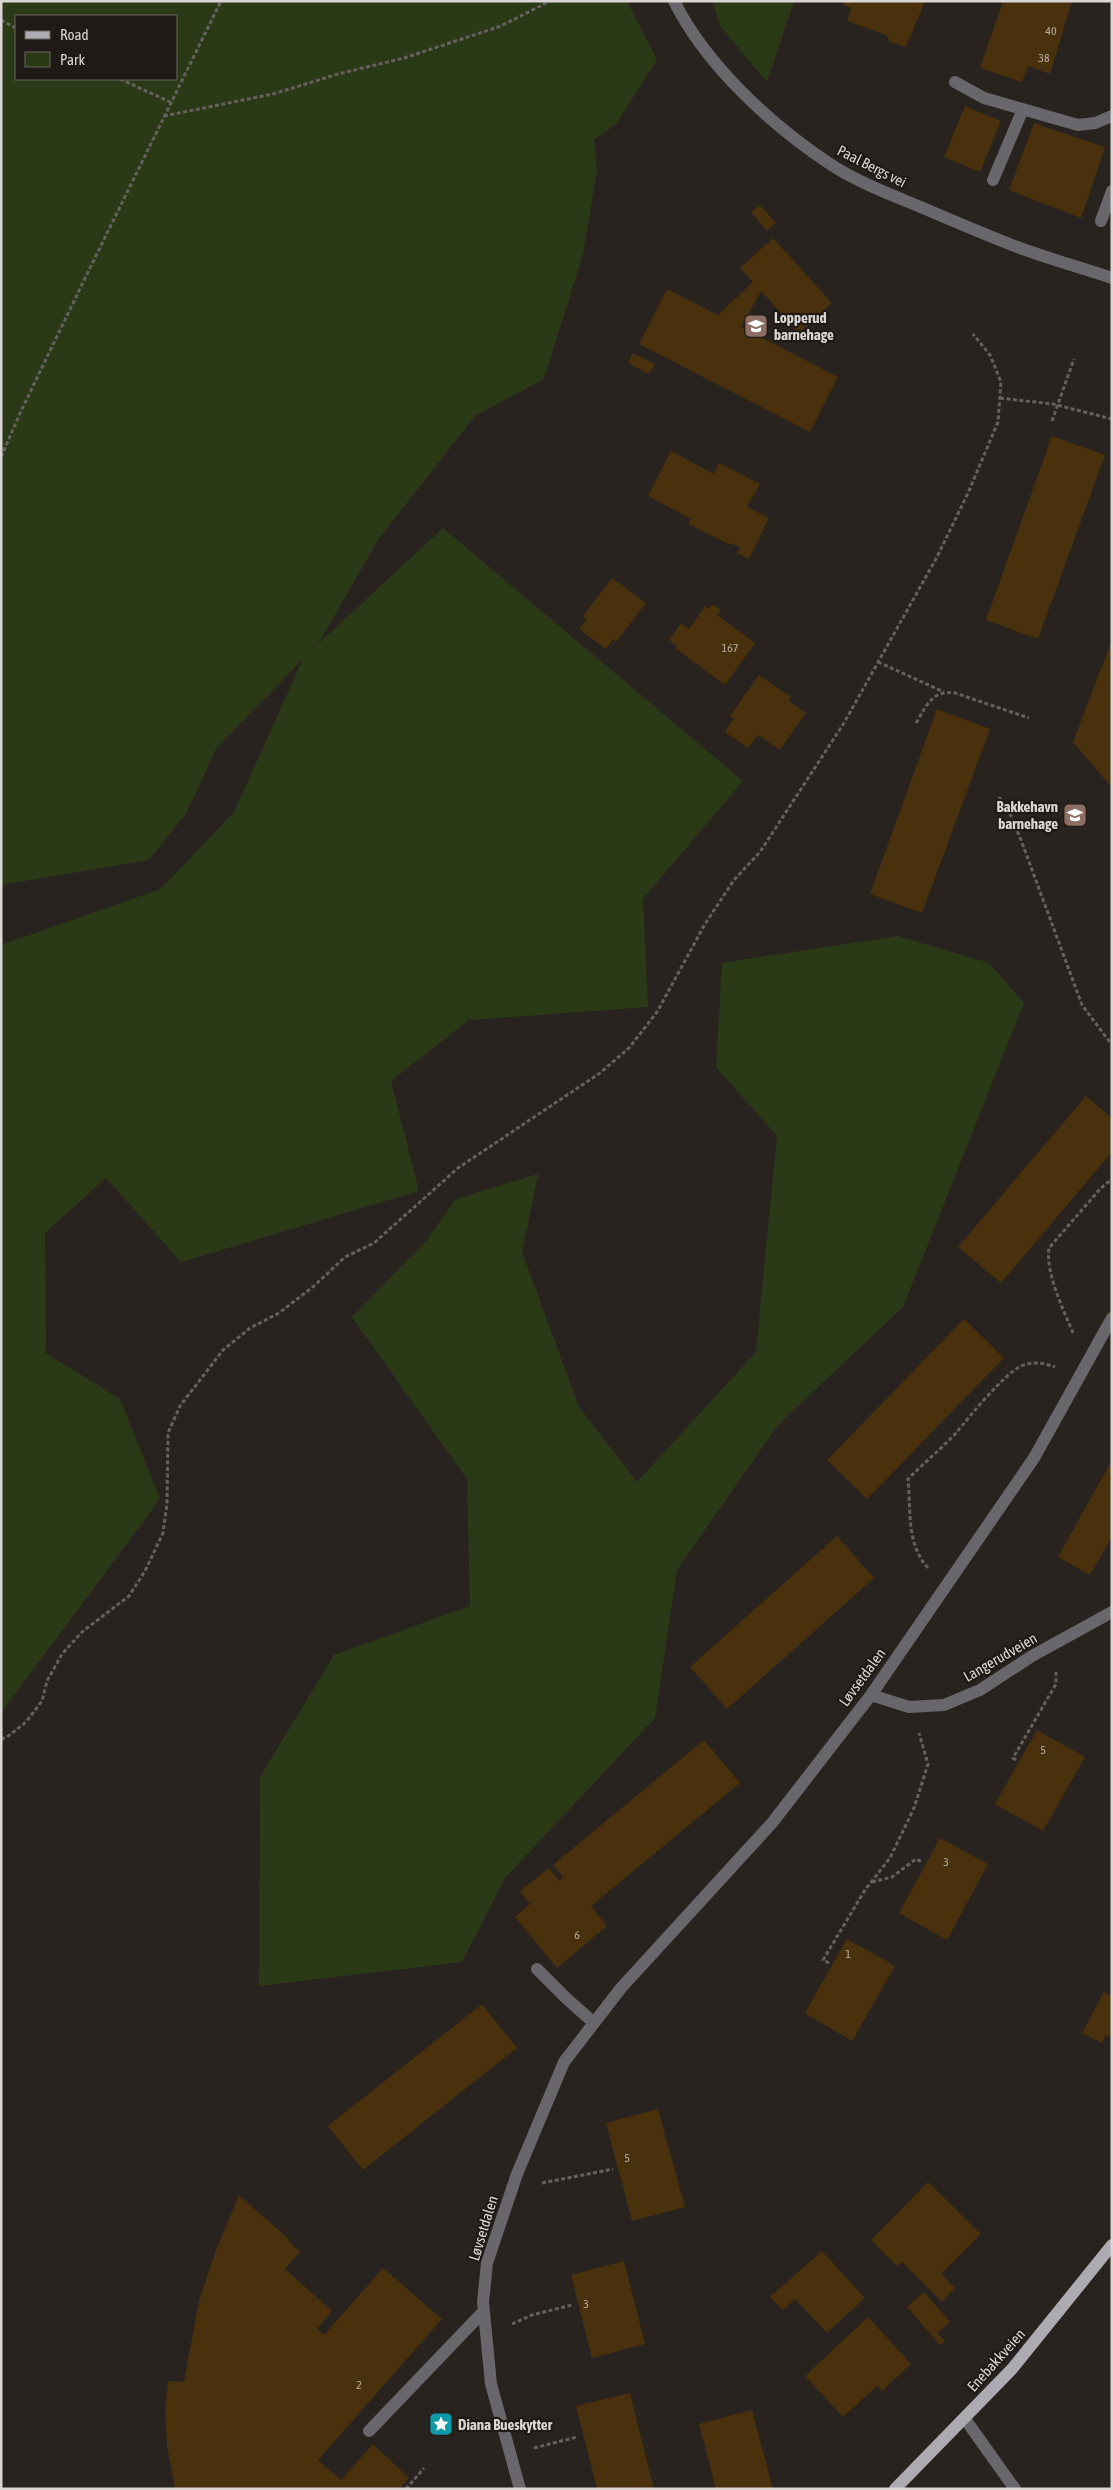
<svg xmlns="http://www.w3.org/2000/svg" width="1113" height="2490" font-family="'Asap Condensed',sans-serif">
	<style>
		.green { fill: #2a3a17; fill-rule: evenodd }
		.building { fill: #48310c }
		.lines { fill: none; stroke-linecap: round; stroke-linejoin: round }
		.path { stroke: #66615e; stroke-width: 3; stroke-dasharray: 4 2.5; stroke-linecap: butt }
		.minor { stroke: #69676b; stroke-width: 12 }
		.major { stroke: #adaab1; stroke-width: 12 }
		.labels { text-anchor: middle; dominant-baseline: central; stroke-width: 4.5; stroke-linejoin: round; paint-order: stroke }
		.number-label { font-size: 12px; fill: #b6ada2 }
		.street-label { font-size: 15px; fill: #dad6d4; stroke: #201a16 }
		.poi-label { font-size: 15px; font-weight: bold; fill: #dad6d4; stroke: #201a16; text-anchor: start }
	</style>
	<rect width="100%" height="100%" fill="#292320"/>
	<path class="green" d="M1,1H627L657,60L616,124L594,140L597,170L583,254L544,379L475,416L378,540L320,641L305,656L443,528L743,781L643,899L648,1007L469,1020L391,1081L419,1191L181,1262L106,1178L45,1233L46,1353L120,1399L160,1499L1,1713V945L161,889L234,812L303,659L216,749L186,814L149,860L1,885ZM16,16H176V79H16Z
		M712,1H794L767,82L720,26Z
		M898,936L989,963L1024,1003L903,1307L778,1425L677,1570L655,1718L505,1878L462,1962L259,1986L260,1777L334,1655L470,1606L467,1479L352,1317L426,1241L456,1199L538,1174L522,1252L579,1407L637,1482L756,1352L777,1136L716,1067L722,963Z"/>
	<path class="building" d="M845,1H925L906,47L890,42L886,35L847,21L851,8L843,5Z
		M1003,1H1072L1050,74L1028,66L1022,82L980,68Z
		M965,106L1001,121L980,172L944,157Z
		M1034,123L1105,147L1081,218L1009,190Z
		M760,205L776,223L767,231L751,212Z
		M773,238L832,303L799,333L761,291L741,327L838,377L810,432L639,344L667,289L718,315L753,282L740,268Z
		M633,353L655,364L649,374L628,363Z
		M1052,436L1105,455L1038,639L986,620Z
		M671,451L714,474L719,463L760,484L747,507L769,518L749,559L737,553L740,547L730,543L729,544L688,524L691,519L648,496Z
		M612,578L646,603L616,642L613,639L606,649L579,629L587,619L583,616Z
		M712,604L721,610L717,615L755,643L725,685L675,648L677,646L669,640L681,623L689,629L705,606L709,609Z
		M1112,640V788L1073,742Z
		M759,675L791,697L789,701L806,713L780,750L758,735L748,748L725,732L734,718L730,716Z
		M937,709L990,729L922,913L870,894Z
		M1086,1096L1112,1118V1152L1001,1283L958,1247Z
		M964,1319L1004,1358L867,1499L827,1460Z
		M1112,1460V1536L1090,1575L1058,1557Z
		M837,1536L874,1578L727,1709L690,1667Z
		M1037,1730L1085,1757L1043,1831L995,1804Z
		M704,1740L740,1783L591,1906L607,1926L557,1968L515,1917L530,1904L520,1891L549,1868L559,1881L563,1877L553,1865Z
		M940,1838L988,1864L947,1940L899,1913Z
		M847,1939L895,1966L852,2041L805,2013Z
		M1104,1992L1112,1996V2038L1106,2035L1102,2043L1082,2033Z
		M482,2004L517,2048L363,2170L328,2126Z
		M658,2109L685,2207L632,2221L606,2123Z
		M928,2182L981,2234L941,2274L955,2288L942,2302L902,2262L897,2266L871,2240Z
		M239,2195L290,2240L288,2241L300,2252L285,2269L332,2311L317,2329L324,2335L383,2268L442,2319L318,2460L341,2480L373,2444L409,2478L399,2489H175L167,2446L165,2414L168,2381L184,2382L199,2301L216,2250Z
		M822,2251L865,2298L827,2333L795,2299L783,2310L770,2297Z
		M624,2261L645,2344L592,2358L571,2275Z
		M924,2292L950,2322L937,2333L945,2341L940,2345L907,2307Z
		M868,2317L911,2364L882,2391L877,2386L843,2417L805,2376Z
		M630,2393L654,2489H597L576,2406Z
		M752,2410L773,2489H716L699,2424Z"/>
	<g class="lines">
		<path class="path" d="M1,20L16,28
			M120,79L170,102
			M164,116L273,94L338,74L404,58L501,26L550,1
			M1000,398L1053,404L1112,419
			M1052,421L1074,359
			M1,457L21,411L88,272L221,1
			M878,662L944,692
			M916,723C927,705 932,690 955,693L1029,718
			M999,797L1009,811L1021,840L1082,1005L1112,1045
			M1073,1333C1064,1311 1045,1272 1049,1248L1100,1189L1112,1179
			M928,1568C906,1544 911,1510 908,1479C924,1463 941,1449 956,1433C970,1416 1003,1375 1021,1366C1033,1361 1044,1363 1055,1367
			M1,1739L7,1737L26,1722L42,1701L47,1681L62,1654L82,1632L129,1596L145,1571L163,1533L167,1504L168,1433L180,1406L223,1350L250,1328L279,1313L314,1286L345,1257L374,1243L458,1168L600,1073L629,1048L657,1012L705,924L734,880L760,852L844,723L937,557L968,493L998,422L1001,382L990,355L973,334
			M1016,1760L1013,1758L1056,1684V1672
			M872,1882L892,1877L916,1859L922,1862
			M829,1963L823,1960L865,1890L890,1858L914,1808L928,1764L919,1733
			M542,2183L613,2169
			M512,2324L532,2315L572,2305
			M534,2448L577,2437
			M406,2489L424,2468"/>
		<path class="minor" d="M674,1C706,65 771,125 830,164C859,183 892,195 923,208C951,220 979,232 1007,243C1041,257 1077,266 1112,278
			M955,82L984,98L1078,125L1095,123L1112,116
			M993,180L1023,109
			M1101,221L1112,191
			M871,1695L909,1707L944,1705L980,1690L1032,1656L1112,1612
			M537,1969L566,1998L594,2023
			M965,2419L1015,2489
			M369,2431L484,2311
			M520,2489L491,2384L483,2302L487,2263L517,2174L564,2062L621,1988L772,1823L871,1695L1034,1458L1112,1318"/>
		<path class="major" d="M895,2489L1012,2369L1112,2245"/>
	</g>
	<defs>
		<g id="school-square" transform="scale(1.25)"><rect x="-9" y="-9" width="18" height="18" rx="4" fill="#8d6e63" stroke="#201a16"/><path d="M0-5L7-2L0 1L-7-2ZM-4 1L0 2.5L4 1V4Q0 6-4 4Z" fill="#fff"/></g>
		<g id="sight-square" transform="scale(1.25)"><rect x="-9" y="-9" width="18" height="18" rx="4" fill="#0f9aa8" stroke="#201a16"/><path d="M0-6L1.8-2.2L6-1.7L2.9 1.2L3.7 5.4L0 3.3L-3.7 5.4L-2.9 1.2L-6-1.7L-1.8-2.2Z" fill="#fff"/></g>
	</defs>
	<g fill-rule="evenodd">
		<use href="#school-square" x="756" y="326"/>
		<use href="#school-square" x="1075" y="815"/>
		<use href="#sight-square" x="441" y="2424"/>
	</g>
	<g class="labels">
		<g class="number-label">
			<text x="1051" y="31">40</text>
			<text x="1044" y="58">38</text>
			<text x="730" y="648">167</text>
			<text x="1043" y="1750">5</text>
			<text x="946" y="1862">3</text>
			<text x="577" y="1935">6</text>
			<text x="848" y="1954">1</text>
			<text x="627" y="2158">5</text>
			<text x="586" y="2304">3</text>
			<text x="359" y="2385">2</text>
		</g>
		<g class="street-label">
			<text transform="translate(872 166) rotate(27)">Paal Bergs vei</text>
			<text transform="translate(1000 1657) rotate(-30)">Langerudveien</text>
			<text transform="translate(862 1677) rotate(-54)">Løvsetdalen</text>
			<text transform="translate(483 2228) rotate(-73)">Løvsetdalen</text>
			<text transform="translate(996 2360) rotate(-48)">Enebakkveien</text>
		</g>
		<g class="poi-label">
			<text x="774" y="317">Lopperud<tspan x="774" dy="17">barnehage</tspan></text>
			<text x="1058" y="806" text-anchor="end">Bakkehavn<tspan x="1058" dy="17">barnehage</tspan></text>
			<text x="458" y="2424">Diana Bueskytter</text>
		</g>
	</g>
	<rect width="1113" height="2490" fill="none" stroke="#dad6d4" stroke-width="5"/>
	<rect x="15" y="15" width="162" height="65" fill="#201a16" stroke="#6a6562"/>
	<rect x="25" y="31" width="25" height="8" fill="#adaab1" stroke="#6a6562"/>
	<text x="60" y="40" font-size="15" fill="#dad6d4">Road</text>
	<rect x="25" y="52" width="25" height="15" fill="#2a3a17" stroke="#6a6562"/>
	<text x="60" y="65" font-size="15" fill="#dad6d4">Park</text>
</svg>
